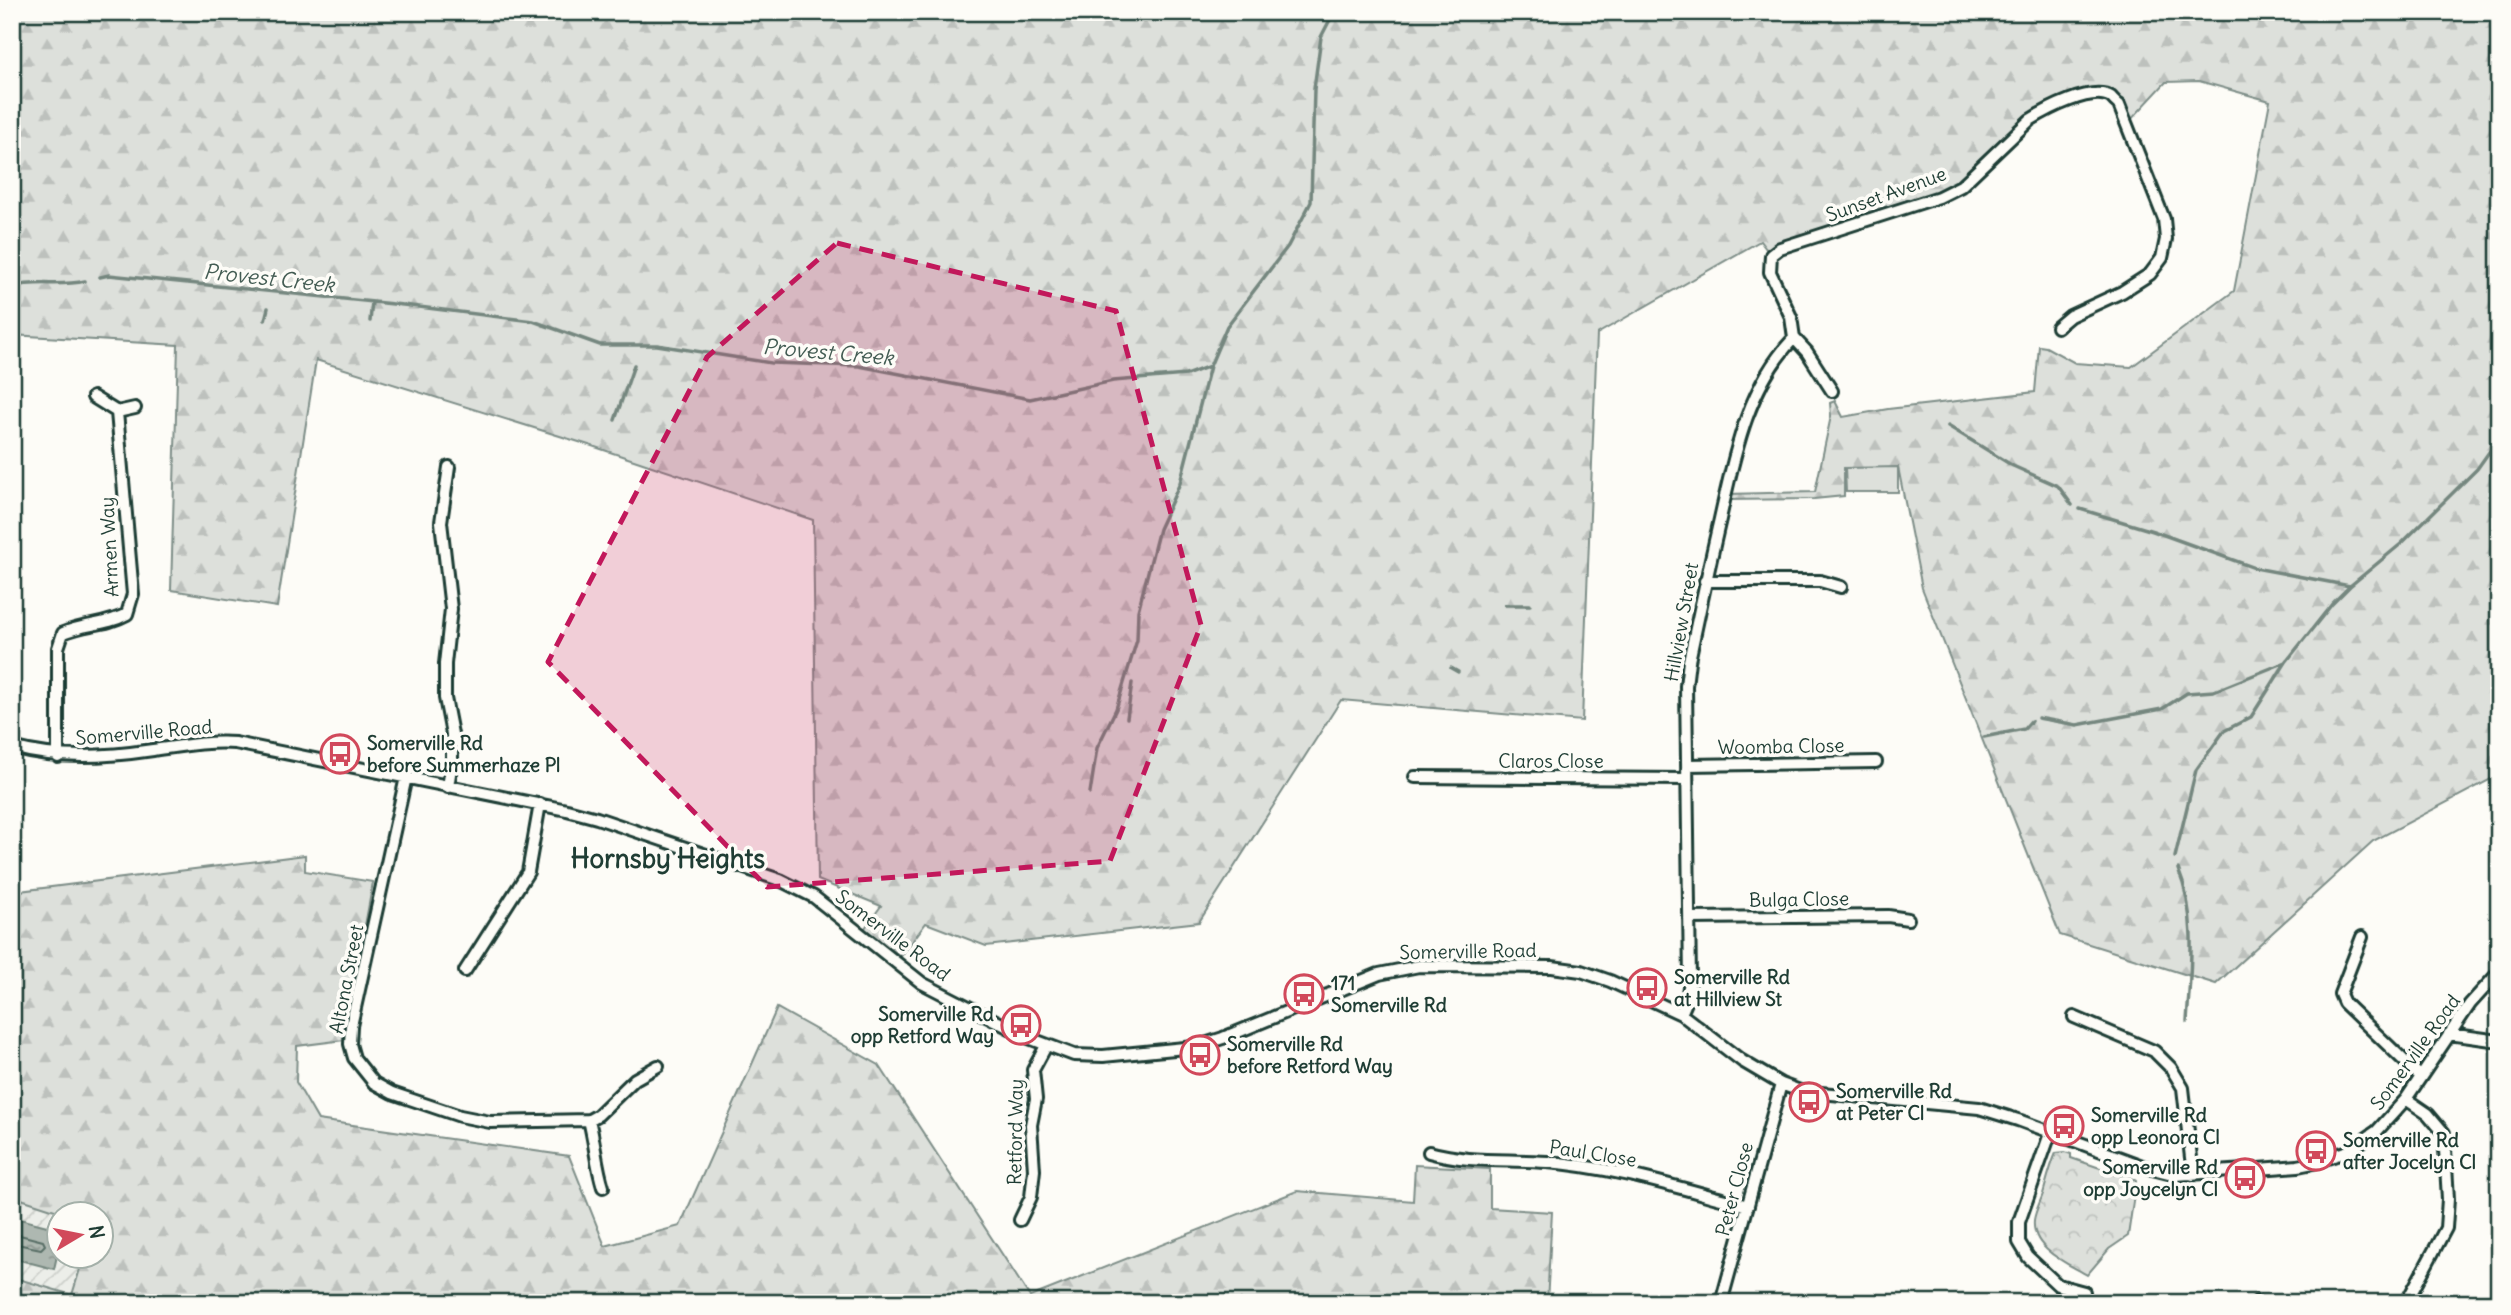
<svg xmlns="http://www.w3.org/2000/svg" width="2511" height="1315" font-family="Delius,sans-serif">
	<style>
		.industrial { fill: url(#industrial-furrows) }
		.grass { fill: #dde0db; stroke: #7e8e88; stroke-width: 2 }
		.forest { fill: url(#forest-firs); stroke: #7e8e88; stroke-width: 2 }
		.park { fill: url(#park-crowns); stroke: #7e8e88; stroke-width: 2 }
		.water { fill: url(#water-ripples); stroke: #75877f; stroke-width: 2 }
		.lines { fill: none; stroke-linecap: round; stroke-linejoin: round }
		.shore { stroke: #586e66; stroke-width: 2 }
		.stream { stroke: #75877f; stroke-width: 3.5 }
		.minor-casing { stroke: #1f3d34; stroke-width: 16 }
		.minor { stroke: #fdfcf7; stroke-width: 10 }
		.marked { fill: #c2185b; fill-opacity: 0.2; stroke: #c2185b; stroke-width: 5; stroke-dasharray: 14 9; stroke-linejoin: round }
		.labels { text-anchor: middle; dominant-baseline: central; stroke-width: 7; stroke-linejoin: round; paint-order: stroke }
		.street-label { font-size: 19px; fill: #1f3d34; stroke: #fdfcf7 }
		.poi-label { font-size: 19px; font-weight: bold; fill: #1f3d34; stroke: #fdfcf7; text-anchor: start }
		.water-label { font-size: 21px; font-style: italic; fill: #435c53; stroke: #fdfcf7 }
		.district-label { font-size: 26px; font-weight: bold; fill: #1f3d34; stroke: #fdfcf7 }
	</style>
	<defs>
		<pattern id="industrial-furrows" width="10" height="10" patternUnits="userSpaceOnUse" patternTransform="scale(1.75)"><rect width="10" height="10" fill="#eceee9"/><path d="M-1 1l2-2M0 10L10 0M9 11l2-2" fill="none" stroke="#cacdc8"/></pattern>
		<pattern id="forest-firs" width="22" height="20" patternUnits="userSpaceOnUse" patternTransform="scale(1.75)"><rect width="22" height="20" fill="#dde0db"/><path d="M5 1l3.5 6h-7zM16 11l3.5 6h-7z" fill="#bdc1bd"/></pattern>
		<pattern id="park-crowns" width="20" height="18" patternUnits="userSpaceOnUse" patternTransform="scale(1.75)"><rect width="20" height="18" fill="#dde0db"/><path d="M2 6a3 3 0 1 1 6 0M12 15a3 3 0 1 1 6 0" fill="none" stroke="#bdc1bd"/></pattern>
		<pattern id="water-ripples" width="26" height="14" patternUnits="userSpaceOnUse" patternTransform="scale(1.75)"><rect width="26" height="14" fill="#aeb8b1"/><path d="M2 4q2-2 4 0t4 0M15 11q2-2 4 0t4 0" fill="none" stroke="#8d9791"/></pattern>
	</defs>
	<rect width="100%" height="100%" fill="#fdfcf7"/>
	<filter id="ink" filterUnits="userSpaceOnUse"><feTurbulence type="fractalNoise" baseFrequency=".0143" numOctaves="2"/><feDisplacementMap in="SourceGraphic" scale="14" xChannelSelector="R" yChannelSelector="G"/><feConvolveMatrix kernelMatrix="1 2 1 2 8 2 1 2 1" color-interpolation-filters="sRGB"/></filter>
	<g filter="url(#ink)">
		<path class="industrial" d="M12,1193L91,1213L60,1214V1256H91L80,1300L12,1303Z"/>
		<path class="grass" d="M1845,467H1898V492H1846Z"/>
		<path class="forest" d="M12,12H919L955,16V12H2499V775L2373,841L2216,984L2060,935L1922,588L1898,467L1844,468V496L1814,499L1727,500V494L1815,492L1831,416L1830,403L1835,401L1843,417L1888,409L2035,392L2039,346L2046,347L2075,363L2131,367L2234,291L2270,101L2199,81L2166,82L2128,123C2122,115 2116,104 2108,96C2089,78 2046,104 2028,116L1946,192L1921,203L1854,218L1776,246L1769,253L1760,241L1597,334L1582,721L1341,700L1199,922L986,946L926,923L899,959L862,932L881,906L818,880L813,520L592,446L316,360L277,607L171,590L178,345L12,335Z
			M305,855V871L373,882L344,1040L297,1046L296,1082L318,1120L569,1156L605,1246L680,1226L777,1008L879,1065L1030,1297L1297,1191L1413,1201L1415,1165L1490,1169V1208L1552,1212L1547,1303H12V1277L72,1295L84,1256H102V1214L64,1213L12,1196V892Z"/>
		<path class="park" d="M2065,1152L2071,1154V1158L2126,1177L2127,1175L2136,1181L2128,1236L2109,1249L2087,1275C2067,1263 2031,1249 2034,1220C2035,1212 2040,1202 2043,1194C2047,1180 2050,1167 2056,1153Z"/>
		<path class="water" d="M12,1217L59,1229V1247L54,1269L12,1258Z"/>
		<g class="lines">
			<path class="shore" d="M12,1233L43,1241L45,1245L41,1249L12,1243"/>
			<path class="stream" d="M100,277L109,275L403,305L533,321L600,345H657L771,363L859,366L1030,399L1113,381L1186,375L1210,366L1227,326L1288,246L1311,202L1314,89L1321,37L1334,12
				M12,287C36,280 60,287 85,281
				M265,320L268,308
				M370,321L372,302
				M615,420L634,365
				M1948,426L2013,466L2058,486L2072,505
				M2080,509L2153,531L2255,568L2350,586
				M1505,605H1530
				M1451,668L1458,672
				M1127,718L1132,683
				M2038,718L2077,725L2162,709L2187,693L2214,691L2286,662
				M1984,737L2024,729L2031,721
				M1090,793L1097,748L1116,709L1137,640L1138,611L1159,529L1180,483L1210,366
				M2175,857L2196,770L2224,731L2251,717L2286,662L2332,604L2350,586L2402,543L2477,469L2499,438
				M2178,869C2198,917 2190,972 2187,1022
				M12,1297L29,1303"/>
			<g class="minor-casing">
				<path id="minor" d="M1832,391L1807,352L1794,338L1791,317L1770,272L1771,255L1780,248L1939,197L1961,186L2030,120C2046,110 2092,85 2111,97C2111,97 2118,105 2119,105L2164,219L2166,239L2162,258L2150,274L2122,292L2070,316L2057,327
					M117,412L135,408
					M1705,581H1820L1841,587
					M12,747C59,760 106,757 153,750C181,746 207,741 235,743L567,810L597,818L780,880L814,897L922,983L1029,1038L1074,1055L1103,1056L1195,1047L1223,1038L1379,974L1419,966L1552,967L1581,971L1610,981L1681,1014L1742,1061L1781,1084L1800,1091L1979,1108L2018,1120L2145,1167L2176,1175L2298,1166L2313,1163L2348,1151L2377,1131L2406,1099L2470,1004L2499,972
					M58,757V648L63,633C86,623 105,626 127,614L133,594L117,412L93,397
					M1687,765L1876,762
					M406,777L351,1026L350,1044L354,1058L374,1083L392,1093L460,1116L490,1122L589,1120L598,1115L635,1079L658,1066
					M1415,777L1687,779
					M448,787L452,761V734L445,698V664L451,609L441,522L449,467
					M1689,918L1888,916L1908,919
					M2362,937L2340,994L2344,1003L2421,1077
					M465,971L528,872L540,804
					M1681,1014L1687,1000L1690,980L1686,686L1689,661C1699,614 1709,566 1720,519C1734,456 1747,387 1794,338
					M2074,1017L2154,1051L2171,1068L2183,1088L2193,1175
					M2449,1034L2499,1041
					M589,1120C595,1143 596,1165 603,1187
					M2051,1131L2019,1222V1242L2028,1257L2058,1285L2084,1292
					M1429,1152C1468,1163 1507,1159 1547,1162C1615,1167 1682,1189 1748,1206
					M1020,1220L1031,1197L1034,1170L1031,1125L1036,1099L1033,1070L1046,1046
					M2257,1302L2258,1303
					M1721,1303L1781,1084
					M2406,1303L2446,1228L2448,1199L2444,1133L2428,1114L2406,1099"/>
			</g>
			<use href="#minor" class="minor"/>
		</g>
	</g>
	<path class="marked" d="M837,243L1116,311L1201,625L1110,861L767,887L548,662L707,357Z"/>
	<defs>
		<g id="bus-ring" transform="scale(2.0125)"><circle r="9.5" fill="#fdfcf7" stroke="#d1495b" stroke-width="1.5"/><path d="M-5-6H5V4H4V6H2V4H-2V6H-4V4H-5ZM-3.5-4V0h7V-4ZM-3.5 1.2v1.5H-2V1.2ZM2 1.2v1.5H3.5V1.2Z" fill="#d1495b"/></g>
	</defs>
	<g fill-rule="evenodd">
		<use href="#bus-ring" x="340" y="754"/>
		<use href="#bus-ring" x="1647" y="988"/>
		<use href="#bus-ring" x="1304" y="994"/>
		<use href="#bus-ring" x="1021" y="1025"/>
		<use href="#bus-ring" x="1200" y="1055"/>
		<use href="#bus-ring" x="1809" y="1102"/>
		<use href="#bus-ring" x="2064" y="1126"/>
		<use href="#bus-ring" x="2316" y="1151"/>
		<use href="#bus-ring" x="2245" y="1178"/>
	</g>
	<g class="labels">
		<g class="street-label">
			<text transform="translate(1886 194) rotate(-20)">Sunset Avenue</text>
			<text transform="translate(109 547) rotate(-93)">Armen Way</text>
			<text transform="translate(1681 622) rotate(-80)">Hillview Street</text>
			<text transform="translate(144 732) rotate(-5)">Somerville Road</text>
			<text transform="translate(1781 746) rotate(-1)">Woomba Close</text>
			<text x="1551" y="761">Claros Close</text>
			<text transform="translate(1799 899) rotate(-1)">Bulga Close</text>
			<text transform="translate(893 935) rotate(37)">Somerville Road</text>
			<text transform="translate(1468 951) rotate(-1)">Somerville Road</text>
			<text transform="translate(346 979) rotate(-79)">Altona Street</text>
			<text transform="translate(2415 1052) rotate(-54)">Somerville Road</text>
			<text transform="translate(1015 1132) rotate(-89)">Retford Way</text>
			<text transform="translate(1593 1153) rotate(9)">Paul Close</text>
			<text transform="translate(1734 1189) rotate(-75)">Peter Close</text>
		</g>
		<g class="poi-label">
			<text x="367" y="743">Somerville Rd<tspan x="367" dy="22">before Summerhaze Pl</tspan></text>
			<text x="1674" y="977">Somerville Rd<tspan x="1674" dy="22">at Hillview St</tspan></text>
			<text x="1331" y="983">171<tspan x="1331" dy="22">Somerville Rd</tspan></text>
			<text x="994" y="1014" text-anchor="end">Somerville Rd<tspan x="994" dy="22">opp Retford Way</tspan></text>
			<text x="1227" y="1044">Somerville Rd<tspan x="1227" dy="22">before Retford Way</tspan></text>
			<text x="1836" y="1091">Somerville Rd<tspan x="1836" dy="22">at Peter Cl</tspan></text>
			<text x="2091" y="1115">Somerville Rd<tspan x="2091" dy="22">opp Leonora Cl</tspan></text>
			<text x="2343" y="1140">Somerville Rd<tspan x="2343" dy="22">after Jocelyn Cl</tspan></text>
			<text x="2218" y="1167" text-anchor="end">Somerville Rd<tspan x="2218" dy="22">opp Joycelyn Cl</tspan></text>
		</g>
		<g class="water-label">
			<text transform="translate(269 278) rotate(6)">Provest Creek</text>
			<text transform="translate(828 352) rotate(5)">Provest Creek</text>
		</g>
		<g class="district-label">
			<text x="668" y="858">Hornsby Heights</text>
		</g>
	</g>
	<rect width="2511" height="1315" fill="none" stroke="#fdfcf7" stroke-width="42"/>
	<rect x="21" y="21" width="2469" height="1273" fill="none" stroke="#1f3d34" stroke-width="2.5" filter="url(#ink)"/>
	<g transform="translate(80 1235) rotate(80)"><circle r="33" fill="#fdfcf7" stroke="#a4b0a9" stroke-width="2"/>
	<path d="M0-5L12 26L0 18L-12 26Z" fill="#d1495b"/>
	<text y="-10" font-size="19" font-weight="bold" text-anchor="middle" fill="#1f3d34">N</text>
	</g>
</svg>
